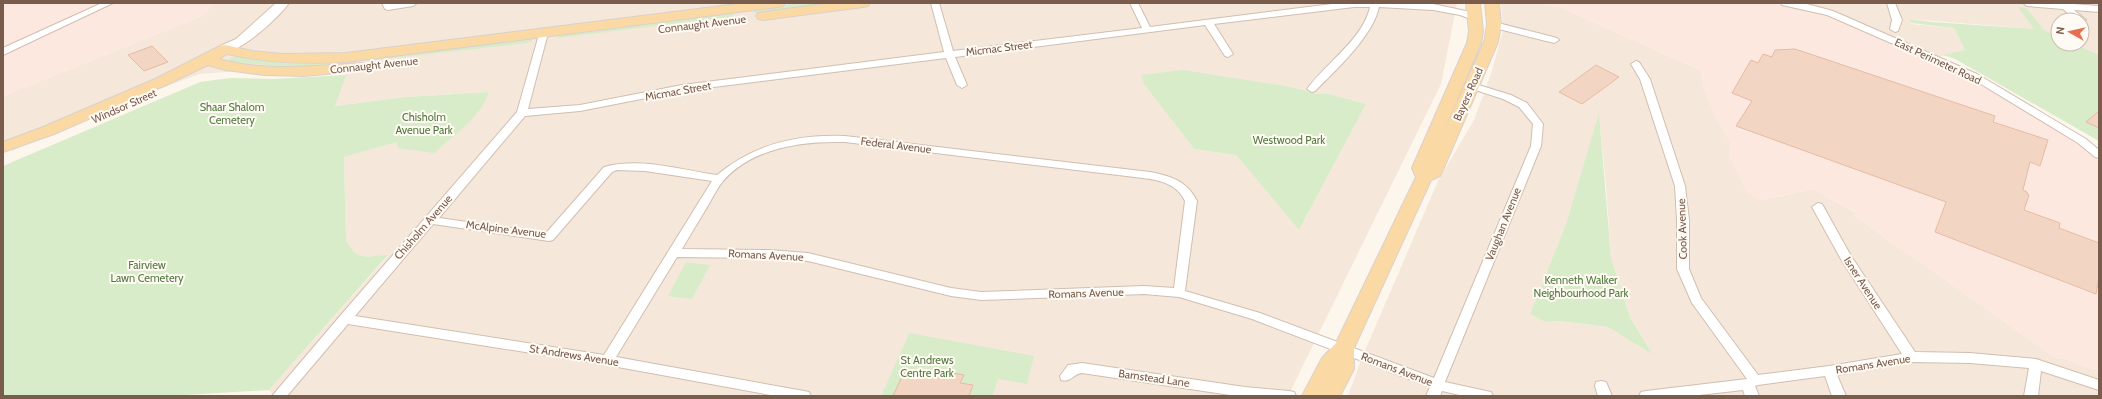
<svg xmlns="http://www.w3.org/2000/svg" width="2102" height="399" font-family="Cabin,sans-serif">
	<style>
		.residential { fill: #f5e8da; fill-rule: evenodd }
		.commercial { fill: #fde8e0 }
		.green { fill: #d8ecc9 }
		.building { fill: #f3d5c3; stroke: #e6bba3 }
		.lines { fill: none; stroke-linecap: round; stroke-linejoin: round }
		.street-casing { stroke: #d1beb0; stroke-width: 2 }
		.secondary-casing { stroke: #d6c0b0; stroke-width: 2 }
		.primary-casing { stroke: #dad1cd; stroke-width: 2 }
		.street { fill: #fff; fill-rule: evenodd }
		.secondary { fill: #fff; fill-rule: evenodd }
		.primary { fill: #fbd9a5; fill-rule: evenodd }
		.labels { text-anchor: middle; dominant-baseline: central; stroke-width: 4; stroke-linejoin: round; paint-order: stroke }
		.street-label { font-size: 11px; fill: #7a5c4d; stroke: #fffaf3 }
		.park-label { font-size: 11px; fill: #537a41; stroke: #fffaf3 }
	</style>
	<rect width="100%" height="100%" fill="#fdf6ec"/>
	<path class="residential" d="M214,3H1457L1441,84L1288,396H993L998,379L909,333L881,396H274L269,390L388,256H360L351,251L346,239L344,157L397,142L488,92L405,97L334,106L349,63L200,74L85,116L12,151L3,145V96L202,16ZM1142,75L1292,87L1318,94H1329L1366,104L1299,230L1236,155L1194,149L1144,84ZM709,265L692,298L668,295Z
		M1501,3H1539L1558,6L1700,70L1704,88L1731,144L1729,156L1761,200L1813,189L1858,214L1853,215L2056,358L2065,359L2099,371V396H1348L1361,360L1438,181L1474,120L1491,74L1503,31ZM1599,115L1606,185L1611,258L1630,317L1651,353L1608,327L1560,321L1545,322L1530,314L1566,224Z
		M1785,3H2099V55L2075,44H2082V20H2058V37L2044,31L2026,8L2035,29L1910,19L1911,24L1954,28L1965,50L1935,58Z"/>
	<path class="commercial" d="M3,3H214L202,16L3,96Z
		M1539,3H1785L1815,8L1974,76L2082,141L2099,147V371L2065,359L2056,358L1853,215L1857,213L1813,189L1760,200L1747,193L1729,155L1731,144L1715,118L1704,88L1700,70L1558,6Z"/>
	<path class="green" d="M798,3H838L755,13L752,10Z
		M2018,7L2026,8L2044,30L2058,37V44H2075L2099,55V141L1955,59L1943,55L1965,50L1954,28L1911,23L1909,19L1932,22L2034,29Z
		M733,12L734,15L729,17L557,38L559,35Z
		M531,38L532,41L527,43L367,61V59Z
		M234,57L346,62C335,71 243,65 227,60Z
		M1183,70L1292,87L1318,94H1329L1366,104L1299,230L1236,155L1194,149L1144,84L1141,75Z
		M346,75L335,106L405,97L489,92C480,118 454,135 434,153L398,148L397,142L344,157L346,239C355,262 367,256 388,255L269,390L168,396H3V166L200,82L230,78L272,79Z
		M1599,113L1611,258L1630,317L1652,354L1608,327L1560,321L1545,322L1530,314L1566,224Z
		M686,262L710,265L692,299L668,296Z
		M909,333L1034,356L1027,384L998,379L993,396H881Z"/>
	<path class="building" d="M152,46L168,62L144,71L128,55Z
		M1795,49L1995,116L1993,122L2048,140L2040,166L2030,162L2023,190L2027,192V194L2029,195L2024,210L2060,223L2059,228L2099,243V277L2096,294L1935,232L1946,202L1736,126L1752,101L1732,93L1751,60L1758,63L1763,54L1772,57L1775,50Z
		M1596,65L1619,77L1582,104L1559,92Z
		M2099,111V128L2086,122Z
		M938,370L964,375L960,383L973,385L969,396H893L904,372L935,378Z"/>
	<g class="lines">
		<g class="street-casing">
			<path id="street" d="M102,3H113L3,55V48Z
				M382,3H417L413,6L388,10L385,9Z
				M931,3H939L953,51L1142,28L1130,3H1138L1150,27L1340,3L1433,4L1466,11L1481,18L1476,21L1460,15L1433,10L1379,7C1373,36 1336,70 1315,91L1312,92L1307,89C1326,63 1363,39 1370,7H1354L1214,24L1233,54L1228,57L1225,56L1205,25L955,57L967,85L962,88L957,85L946,58L682,91L580,111L525,116L439,218L546,233L604,167C641,157 680,170 717,175C754,144 797,134 845,136L1150,172C1171,176 1187,181 1197,201L1185,291L1260,313L1434,378L1531,146L1533,124L1519,107L1503,99L1469,88L1467,86L1472,83L1511,95L1527,103L1543,124L1541,146L1445,382L1486,391L1491,392L1493,396H1464L1442,391L1440,396H1426L1430,387L1252,319L1179,297L1144,294L981,300L951,296L808,261L769,258L677,257L616,357L804,391L809,392L811,396H776L607,365L348,324L287,396H272L340,316L517,112L540,31H546L548,33L528,109L580,105L682,85L944,52ZM845,142L1143,178C1160,180 1177,184 1185,201L1174,288L1144,286L981,292L951,288L808,253L769,250L682,249C691,233 701,218 710,202C714,195 718,187 723,181C753,147 803,141 845,142ZM617,170L645,171L712,181L604,355L355,316L433,224L549,241L553,240L612,172Z
				M1781,3H1803L1833,11L1977,74L2086,139L2099,150V158L2095,157L2078,143L1971,78L1827,15L1782,5Z
				M1887,3H1895L1902,20L1898,31L1895,32L1890,29L1892,20Z
				M2023,3H2059L2099,6V12L2074,10L2086,20L2082,22V20H2076L2063,9L2027,6Z
				M1494,22L1557,38L1559,40L1554,43L1491,27L1489,25Z
				M1636,61L1639,62L1650,79L1685,186L1689,220V269L1701,298L1758,375L1829,366L1902,354L1842,261L1812,207L1818,203L1822,204L1851,256L1915,352L1970,353L2036,359L2099,380V390L2041,371L2038,396H2024L2029,368L1970,363L1911,362L1837,375L1846,396H1832L1825,376L1758,385L1755,386L1759,396H1745L1743,390L1690,396H1639L1641,392L1646,391L1747,379L1692,303L1677,269V220L1675,186L1640,79L1631,64Z
				M1082,363L1245,387L1289,391L1294,392L1296,396H1237L1082,373C1073,374 1071,383 1061,380L1060,376L1068,365Z
				M1601,381L1606,382L1612,396H1598L1595,386L1596,382Z"/>
		</g>
		<g class="secondary-casing">
			<path id="secondary" d="M276,3H289C279,17 238,56 220,52L219,49L220,46L236,39Z"/>
		</g>
		<g class="primary-casing">
			<path id="primary" d="M745,3H785L783,6L778,7L346,62C305,64 267,63 227,54L219,59C265,72 314,66 361,63L366,64L368,67L366,70L361,71L303,76L264,75L226,70L208,65L166,85L54,134L3,152V142L43,127L155,79L220,46L225,45L252,51L282,54L346,53Z
				M831,3H870L868,6L863,7L763,20L758,19L756,16L758,13L763,12Z
				M1466,3H1480L1483,31L1481,43L1442,135L1484,42L1487,25L1485,3H1499L1501,25L1498,42L1442,172L1440,176L1431,180L1354,348V369L1340,396H1302L1322,358L1336,343L1416,177L1412,168L1467,43L1469,31Z"/>
		</g>
		<use href="#street" class="street"/>
		<use href="#secondary" class="secondary"/>
		<use href="#primary" class="primary"/>
	</g>
	<g class="labels">
		<g class="street-label">
			<text transform="translate(702 24) rotate(-7)">Connaught Avenue</text>
			<text transform="translate(999 48) rotate(-7)">Micmac Street</text>
			<text transform="translate(1938 61) rotate(25)">East Perimeter Road</text>
			<text transform="translate(374 65) rotate(-6)">Connaught Avenue</text>
			<text transform="translate(678 91) rotate(-10)">Micmac Street</text>
			<text transform="translate(1468 94) rotate(-66)">Bayers Road</text>
			<text transform="translate(124 106) rotate(-24)">Windsor Street</text>
			<text transform="translate(896 145) rotate(7)">Federal Avenue</text>
			<text transform="translate(1503 224) rotate(-68)">Vaughan Avenue</text>
			<text transform="translate(423 227) rotate(-49)">Chisholm Avenue</text>
			<text transform="translate(506 229) rotate(7)">McAlpine Avenue</text>
			<text transform="translate(1682 229) rotate(-92)">Cook Avenue</text>
			<text transform="translate(766 255) rotate(3)">Romans Avenue</text>
			<text transform="translate(1863 283) rotate(57)">Isner Avenue</text>
			<text transform="translate(1086 293) rotate(-2)">Romans Avenue</text>
			<text transform="translate(574 355) rotate(9)">St Andrews Avenue</text>
			<text transform="translate(1873 364) rotate(-9)">Romans Avenue</text>
			<text transform="translate(1397 369) rotate(21)">Romans Avenue</text>
			<text transform="translate(1154 378) rotate(8)">Barnstead Lane</text>
		</g>
		<g class="park-label">
			<text x="232" y="107">Shaar Shalom<tspan x="232" dy="13">Cemetery</tspan></text>
			<text x="424" y="117">Chisholm<tspan x="424" dy="13">Avenue Park</tspan></text>
			<text x="1289" y="140">Westwood Park</text>
			<text x="147" y="265">Fairview<tspan x="147" dy="13">Lawn Cemetery</tspan></text>
			<text x="1581" y="280">Kenneth Walker<tspan x="1581" dy="13">Neighbourhood Park</tspan></text>
			<text x="927" y="360">St Andrews<tspan x="927" dy="13">Centre Park</tspan></text>
		</g>
	</g>
	<rect width="2102" height="399" fill="none" stroke="#7a5c4d" stroke-width="8"/>
	<g transform="translate(2070 32) rotate(278)"><circle r="19" fill="#fffaf3" stroke="#cabbb1"/>
	<path d="M0-3L7 15L0 10L-7 15Z" fill="#e76f51"/>
	<text y="-6" font-size="11" font-weight="bold" text-anchor="middle" fill="#7a5c4d">N</text>
	</g>
</svg>
